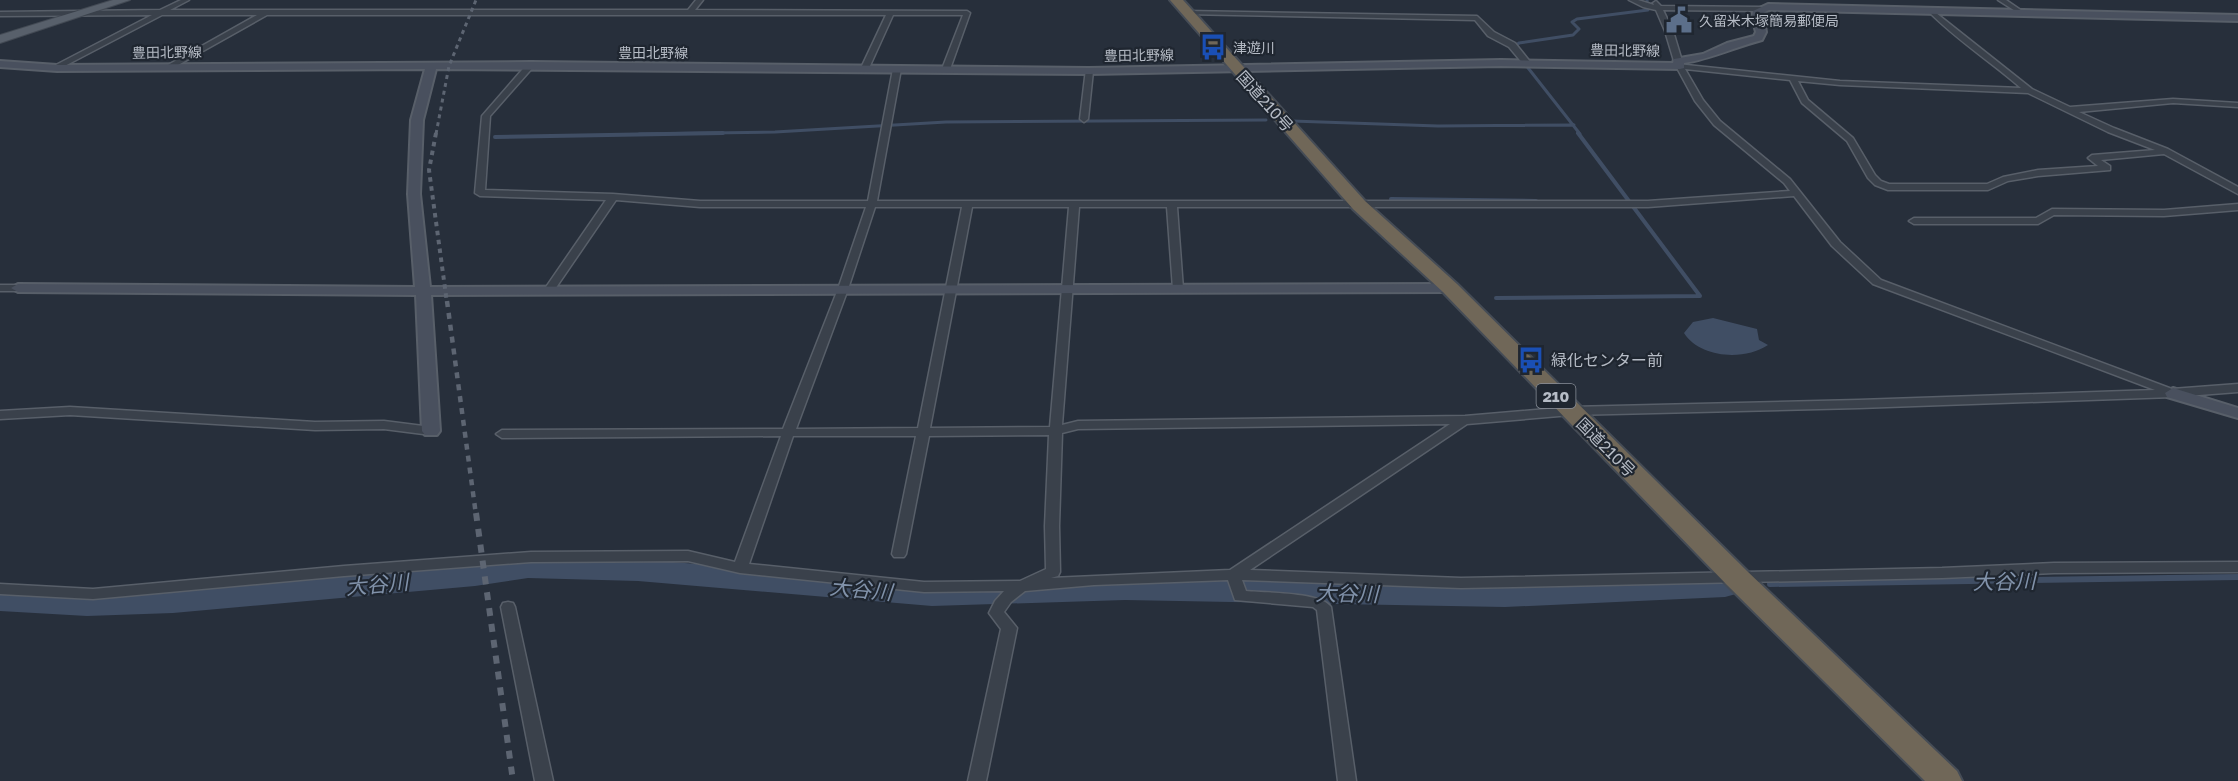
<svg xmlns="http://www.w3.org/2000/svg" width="2238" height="781" font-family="'Golos Text','Noto Sans JP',sans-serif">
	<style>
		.water { fill: #404e64 }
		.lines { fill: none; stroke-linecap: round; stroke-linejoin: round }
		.stream-far2 { stroke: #404e64; stroke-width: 3 }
		.stream-far1 { stroke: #404e64; stroke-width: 4 }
		.stream { stroke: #404e64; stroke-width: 6 }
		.river { fill: #404e64; fill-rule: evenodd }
		.street-casing { stroke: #585f69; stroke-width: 3 }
		.secondary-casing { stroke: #585f69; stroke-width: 4 }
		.primary-casing { stroke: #434a54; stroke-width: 2 }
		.highway-casing { stroke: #454c56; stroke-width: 4 }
		.street { fill: #3a414b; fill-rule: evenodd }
		.secondary { fill: #49505e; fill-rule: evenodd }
		.primary { fill: #58606b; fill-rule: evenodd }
		.highway { fill: #706758; fill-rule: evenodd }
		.rail-far3 { stroke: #5d6572; stroke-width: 3; stroke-dasharray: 4 4; stroke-linecap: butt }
		.rail-far2 { stroke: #5d6572; stroke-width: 4; stroke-dasharray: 4.5 4.5; stroke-linecap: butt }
		.rail-far1 { stroke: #5d6572; stroke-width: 4.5; stroke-dasharray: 6 6; stroke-linecap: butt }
		.rail { stroke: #5d6572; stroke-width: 6; stroke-dasharray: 8 8; stroke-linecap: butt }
		.labels { text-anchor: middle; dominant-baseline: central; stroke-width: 4.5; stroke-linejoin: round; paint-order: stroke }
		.far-poi-label { font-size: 14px; fill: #b6bcc6; stroke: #1f2630; text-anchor: start }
		.far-street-label { font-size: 14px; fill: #b6bcc6; stroke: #1f2630 }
		.shield { fill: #1f2630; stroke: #898f99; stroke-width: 1.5 }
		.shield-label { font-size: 15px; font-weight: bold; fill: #b6bcc6 }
		.street-label { font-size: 16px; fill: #b6bcc6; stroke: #1f2630 }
		.poi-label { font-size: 16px; fill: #b6bcc6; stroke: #1f2630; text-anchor: start }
		.near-water-label { font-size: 21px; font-style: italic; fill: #8192aa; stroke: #1f2630 }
	</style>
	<rect width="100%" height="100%" fill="#272f3b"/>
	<path class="water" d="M1713,318L1757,329L1759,340L1768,345C1744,361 1700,358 1684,333L1693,322Z"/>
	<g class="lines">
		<path class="stream-far2" d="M1513,48L1519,43L1573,35L1579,29L1572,22L1577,19L1648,10L1647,0
			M1525,64L1580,134
			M1292,121L1438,126L1574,125
			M639,134L775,132L946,122L1266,120"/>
		<path class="stream-far1" d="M495,137L723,133
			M1391,199L1536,201
			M1496,298L1700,296L1578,133"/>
		<path class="stream" d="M1770,584L2238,577"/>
		<path class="river" d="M528,556L638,559L932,584L1125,578L1505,585L1725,575L1736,578L1741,586L1736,594L1725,597L1505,607L1125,600L932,606L638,581L528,578L475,586L173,613L87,616L0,611V589L87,594L173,591L475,564Z"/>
		<g class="street-casing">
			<path id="street" d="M181,0H189L170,10H688L696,0H703L695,10L967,11L970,13L950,69L946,71L942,69L963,15H893L869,68L865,70L861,68L886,15H267L171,69L167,67L168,65L257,15H162L57,70L53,68L54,66L152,15L0,16V12L160,10Z
				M1629,0H1638L1654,5L1653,3L1656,1L1661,6L1762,7L1765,9L1762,11L1663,10L1673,31L1682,61L1678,63L1674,61L1665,31L1656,10L1643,7Z
				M1998,0H2006L2025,13L2020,14Z
				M1931,9L2032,89L2070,107L2173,99L2238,103V107L2173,103L2079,112L2114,128L2168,149L2238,187V194L2164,154L2101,160L2110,166V170L2038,176L2008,181L1988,190H1888L1875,185L1868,178L1847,141L1802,103L1790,80L1685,69L1703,100L1720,121L1790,179L1840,242L1881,280L2172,389L2238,384V392L2173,397L1859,408L1571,415L1467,424L1250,570L1461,578L1942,568L2054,563L2238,562V572L2054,573L1942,578L1461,588L1242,580L1246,591C1265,593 1321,592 1331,607L1356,781H1338L1317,610L1313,607L1235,600L1228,580L1094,585L1025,591L1011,602L1004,612L1017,628L986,781H968L1001,629L989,613L995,601L1004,591L924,592L740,573L688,561L531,562L344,576L93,599L0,594V584L93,589L344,566L531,552L688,551L735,562L781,436L502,438L496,434L502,430L783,429L838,289L866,207H700L616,200L553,292H545L544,290L606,200L480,196L475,193L482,116L528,63L535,65L490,116L485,190L613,194L700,201H868L893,69L897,67L901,69L877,201H1648L1790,191L1784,183L1714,125L1695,101L1676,66L1677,64L1840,81L2021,88C1991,62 1957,40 1929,12V10ZM1798,81L1840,85L2028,93L2108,132L2155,150L2092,155L2088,158L2098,166L2038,170L2003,177L1987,184H1889L1881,181L1875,175L1853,138L1808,100ZM1794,196L1832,246L1873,284L2155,390L1859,400L1571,407L1465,416L1078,421L1062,425L1079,207H1167L1173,289L1178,292L1183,289L1177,207H1648ZM875,207H962L918,428L796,429L848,289ZM972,207H1069L1050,427L930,428ZM1450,424L1230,570L1051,578L1058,576L1060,572L1059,526L1062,433L1078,429ZM1049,435L1045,526L1046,569L1020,581L924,582L749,564L793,436H916L892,554L894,557H904L906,554L929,436Z
				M1186,11L1477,16L1494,32L1515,43L1531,63L1524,65L1509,47L1488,36L1475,20L1184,14V12Z
				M1086,69L1093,71L1088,119L1084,122L1080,119Z
				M2238,204V210L2164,216L2054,215L2038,224H1914L1909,221L1914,218H2036L2052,209L2164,210Z
				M0,285H18L23,288L18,291H0Z
				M70,407L315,422L384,421L431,427L437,431L431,435L384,429L315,430L70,415L0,419V411Z
				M508,602L513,603L515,607L553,781H535L501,607L503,603Z"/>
		</g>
		<g class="secondary-casing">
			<path id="secondary" d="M1768,4L2238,15V21L1769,10L1763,13L1766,32L1762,40C1735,47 1711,59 1684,63V68L1680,69L1501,66L1089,74L436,69L423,120L420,194L430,287L1450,284L1457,288L1450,292L431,295L440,431L437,435H425L422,431L416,295L18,292L11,288L18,284L415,287L408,194L411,120L425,69L57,71L0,67V61L57,65L531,62L1089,68L1501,60L1673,63L1674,59L1703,54L1727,43L1754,36L1756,32L1752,17L1753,11Z
				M2173,388L2238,408V418L2167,397L2165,393Z"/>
		</g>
		<g class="primary-casing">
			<path id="primary" d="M113,0H130L0,43V35Z"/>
		</g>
		<g class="highway-casing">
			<path id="highway" d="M1170,0H1183L1365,201L1457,284L1747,571L1957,771L1962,781H1925L1727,585L1443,292L1353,209Z"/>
		</g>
		<use href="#street" class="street"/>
		<use href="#secondary" class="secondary"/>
		<use href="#primary" class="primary"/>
		<use href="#highway" class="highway"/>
		<path class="rail-far3" d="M436,134L449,66L476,0"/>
		<path class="rail-far2" d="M436,133L429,170L447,303"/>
		<path class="rail-far1" d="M447,301L476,515"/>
		<path class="rail" d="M476,513L513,781"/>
	</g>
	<defs>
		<g id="civic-bare" transform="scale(2.07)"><path d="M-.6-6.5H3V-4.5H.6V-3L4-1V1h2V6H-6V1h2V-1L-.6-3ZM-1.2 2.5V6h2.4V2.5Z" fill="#5c6f8a" stroke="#1f2630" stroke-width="2.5" paint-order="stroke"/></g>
		<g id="bus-bare" transform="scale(2.07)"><path d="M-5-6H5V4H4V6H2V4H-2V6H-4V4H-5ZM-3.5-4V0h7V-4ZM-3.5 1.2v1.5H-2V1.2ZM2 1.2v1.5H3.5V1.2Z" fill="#1a4fb4" stroke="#1f2630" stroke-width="2.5" paint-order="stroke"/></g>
	</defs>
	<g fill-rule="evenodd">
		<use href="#civic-bare" x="1679" y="20"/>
		<use href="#bus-bare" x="1213" y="47"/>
		<use href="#bus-bare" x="1531" y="360"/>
	</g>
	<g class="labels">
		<g class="far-poi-label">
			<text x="1699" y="20">久留米木塚簡易郵便局</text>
			<text x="1233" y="47">津遊川</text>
		</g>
		<g class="far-street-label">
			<text transform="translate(1625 50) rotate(1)">豊田北野線</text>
			<text transform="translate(167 52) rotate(-1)">豊田北野線</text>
			<text x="653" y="52">豊田北野線</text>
			<text transform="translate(1139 55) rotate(-1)">豊田北野線</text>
		</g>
		<rect class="shield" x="1536.5" y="384" width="39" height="24" rx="4.5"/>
		<g class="shield-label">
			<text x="1556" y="396">210</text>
		</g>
		<g class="street-label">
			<text transform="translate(1265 101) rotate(48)">国道210号</text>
			<text transform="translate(1606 447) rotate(45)">国道210号</text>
		</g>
		<g class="poi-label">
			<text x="1551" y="360">緑化センター前</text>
		</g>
		<g class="near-water-label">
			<text transform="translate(2004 581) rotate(-1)">大谷川</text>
			<text transform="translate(377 584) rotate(-5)">大谷川</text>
			<text transform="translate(861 589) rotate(5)">大谷川</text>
			<text transform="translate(1347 593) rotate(1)">大谷川</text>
		</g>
	</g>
</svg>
